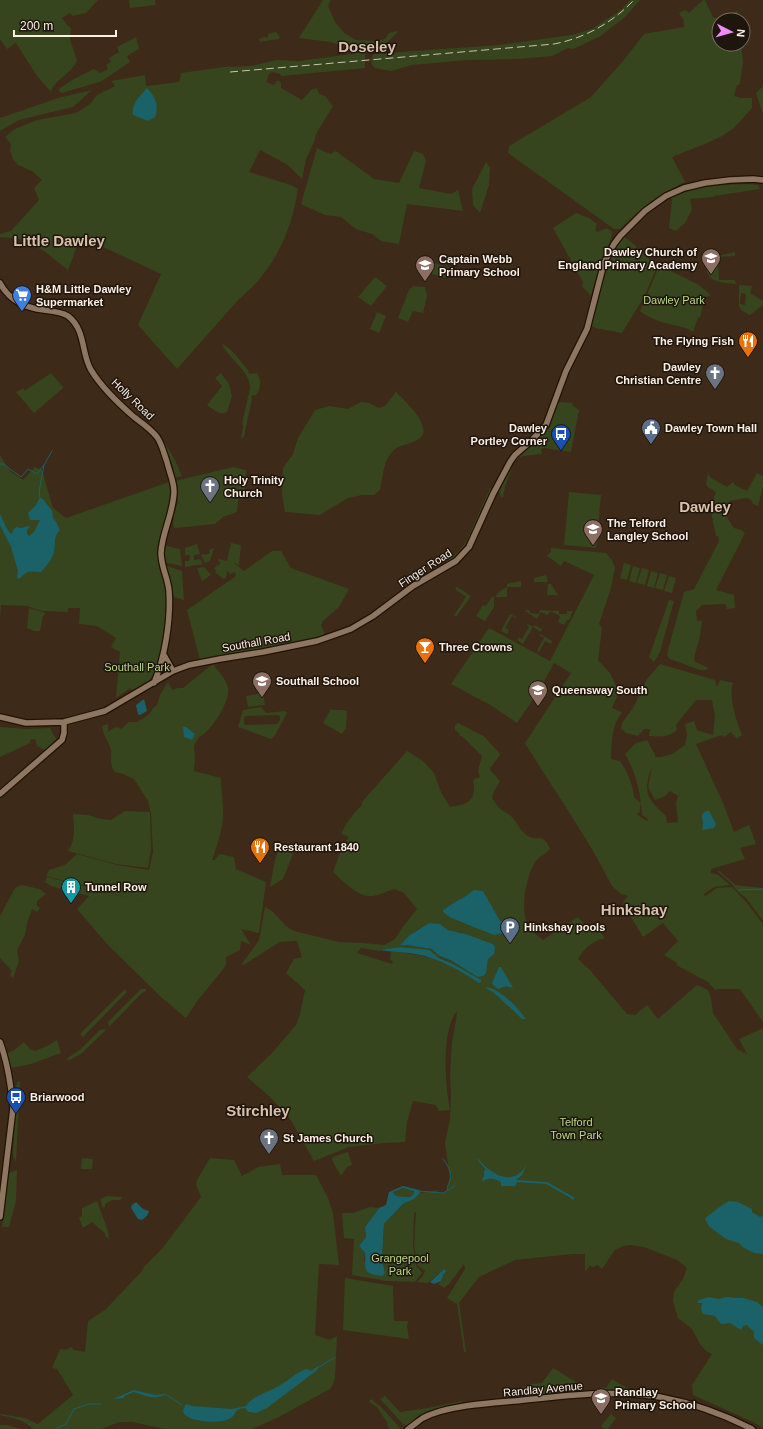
<svg xmlns="http://www.w3.org/2000/svg" width="763" height="1429" font-family="Helvetica,sans-serif">
	<style>
		.green { fill: #36451d; fill-rule: evenodd }
		.water { fill: #1a6168; fill-rule: evenodd }
		.lines { fill: none; stroke-linecap: round; stroke-linejoin: round }
		.stream { stroke: #1a6168; stroke-width: 1 }
		.secondary-casing { stroke: #241202; stroke-width: 8 }
		.secondary { stroke: #8d7662; stroke-width: 5.5 }
		.rail { stroke: #cfc0b4; stroke-width: 1; stroke-dasharray: 8 4; stroke-linecap: butt }
		.labels { text-anchor: middle; dominant-baseline: central; stroke-width: 3; stroke-linejoin: round; paint-order: stroke }
		.poi-label { font-size: 11px; font-weight: bold; fill: #fcefe4; stroke: #1e150d; text-anchor: start }
		.park-label { font-size: 11px; fill: #badc87; stroke: #1e150d }
		.street-label { font-size: 11px; fill: #fcefe4; stroke: #1e150d }
		.district-label { font-size: 15px; font-weight: bold; fill: #dac1ab; stroke: #1e150d }
	</style>
	<rect width="100%" height="100%" fill="#3e2a18"/>
	<path class="green" d="M0,0H98L86,13L73,16L70,13L62,18L67,25L71,28L70,39L77,61C71,74 54,80 51,92L37,76L16,43L7,49L0,39Z
		M129,0H155L156,5L130,8Z
		M323,0H331L328,6L335,22L344,33L356,40L376,41L385,39L389,33L397,31V33L383,46L366,49L346,47L330,42L299,38Z
		M630,0H640L625,17L599,37L573,49L568,48L552,56L519,59L467,60L412,65L391,71L375,68L372,65L371,59L374,54L498,45L571,35L592,29L621,10Z
		M703,0H705L713,17L721,20H719V44H741L743,62L740,83L739,85H737L734,96L740,98H752V108L734,128L722,136L705,144L672,157L685,182C656,196 642,207 620,229H614L508,153L509,146L591,97L623,61L644,34L684,27V21L679,13L685,10L689,13Z
		M737,11L738,14L736,20H727V15Z
		M276,32L280,37L279,39L260,42L259,39L264,37L268,38V34Z
		M136,37L139,49L127,56L130,62L102,81L62,93L59,91L60,88L74,79L94,69L100,73L108,69L106,65L111,62L109,58L119,52L117,47Z
		M352,52L365,53V68L282,76L280,74L272,72L269,74L266,82L274,85L277,81H280L281,84V88L302,100L311,90L317,88L319,94L325,96L333,106L316,134L314,142L306,159L302,179L288,165L260,150L249,172L291,185L298,189C292,231 273,272 239,299L177,369L138,325L161,274L86,239H82L76,249L68,270L44,251L21,239L0,237V234L11,231L39,200L34,188L42,180L32,171L18,165L13,159L10,150L11,144L5,137L15,129L37,120L76,113L90,104L97,95L115,86L111,81L145,75L146,86L179,82L181,73L224,67L251,66L277,60L298,61L352,54Z
		M763,86V115L756,93Z
		M92,90L73,107L19,120L0,131V118L58,98Z
		M317,148L330,154L336,151L374,179L399,183L414,151L423,154L426,161L419,188L451,194L458,190L463,211L407,204L399,244L381,241L372,234L356,229L341,217L325,215L301,204Z
		M486,162L490,168L489,185L480,213L473,205L472,189Z
		M748,184L758,185L760,189L714,196L713,197L690,199L692,210L685,223L676,231L669,228L672,200L670,197L696,188L717,185Z
		M576,213L589,218L597,224L595,230L597,232L607,228L612,232L611,238L594,284L591,296L582,286L583,282L553,228Z
		M622,235L636,246V250L658,265L644,297L622,333L595,328L589,324L598,286L607,265Z
		M735,252V256L718,257L719,280H735L736,284C728,283 708,283 707,271C707,267 709,262 709,258Z
		M434,263L449,267L446,278L432,274Z
		M663,267L699,285L711,295L704,298L700,318L698,317L693,332C687,327 677,326 669,324C659,322 648,317 640,311L658,269Z
		M375,277L387,286L371,306L358,297Z
		M739,285L752,286L750,293L763,301V305L750,315L741,310L739,306ZM741,293L746,294L745,305L740,304Z
		M413,286L425,287L427,296L423,313L413,311L408,322L398,318L409,290Z
		M377,312L386,316L379,333L370,329Z
		M222,344C233,348 240,362 248,370L249,374L257,373C262,381 261,388 256,395L251,396L252,399L244,436L241,439L243,426L242,424L250,388C250,370 229,360 222,344Z
		M51,373L63,387L62,389L34,413L16,392L24,388V391Z
		M221,373L229,384L232,396L227,412C219,416 213,409 207,405L222,386L215,378Z
		M396,392C404,400 435,428 419,439C412,444 401,444 394,450C383,460 383,477 380,490L374,495H362L348,498L320,515L285,512L282,495L283,468L293,454L298,438L315,410L329,406L348,409L361,402L369,403L379,408L385,406Z
		M560,402L573,403L572,405L580,411L577,415L578,416L571,452L543,448L541,450L542,454L522,456L515,460L512,465L511,470L505,487L503,497H501L500,493L497,491L507,465L546,425L549,429L557,404Z
		M163,440L175,460L182,476L175,478C175,464 166,454 163,440Z
		M0,455L10,471L23,480L35,467L42,470L53,508L66,518L169,482L171,494L160,547L159,563L167,590L166,614L161,651L155,672L144,688L136,693L130,688L116,698L120,652L111,647L116,638L97,626L79,624L80,608H68V612L42,611L27,606L1,605L0,619Z
		M233,467L246,470L245,494H239L237,512L223,517L215,524L175,528L173,525L174,514L178,502L175,481Z
		M757,473L763,476V487L758,506L753,504L752,501L747,498L730,501V506L724,513L734,528L741,530L745,533L716,590L734,595L735,608L727,609L725,604L702,605L696,611L697,621H702L700,636L694,658L695,662L709,668L706,670H700L670,659L667,656L668,650L684,592L694,589L719,541L718,536H716L710,507L716,492L708,487L706,484L708,474L711,478L727,487L733,482L735,485L747,491Z
		M490,488H493C488,499 483,509 478,520C469,538 460,560 439,568L459,551L467,540Z
		M569,492L601,495L596,548L564,545Z
		M231,543L241,545L239,565L234,563L244,571L272,551H281L291,568L349,589L339,607L323,621L321,625L325,635L298,642L200,660L187,610L236,576L235,572L230,574L227,571L226,578L223,579L215,572L216,571L214,568L217,565L219,566L220,562L218,561V559L227,561Z
		M197,544L200,554L194,555V560L200,559L203,564L185,567V561H189L190,555H185V548Z
		M166,546L180,549L182,566L168,563H163L162,560Z
		M214,548L210,561L205,563L201,555L204,554L205,555L210,553L209,550Z
		M551,548L606,553L611,559L615,567L611,588L599,624L602,628L598,660L610,673L619,692L612,708L622,712C611,728 612,741 611,759L620,761C627,771 633,784 634,797L641,803L639,813L636,814L647,821L648,819L642,815C641,794 636,773 625,754L636,743L647,740L655,755V757H661L672,754L685,745L687,734L685,724L694,721L697,730L713,735L715,716L712,700H696L676,725L677,730C669,737 660,737 649,736L650,729H644L638,736L626,733L621,729L622,723L633,708L647,679L660,664L715,680L717,687L720,680L733,683C728,696 737,723 742,735L737,739L731,732L724,737L722,735L696,744L723,803L734,832L749,825L756,844L740,848L745,859L711,869V873L718,875L730,885L714,887L704,894L705,896L717,888L732,887L747,903L763,924V1022L740,989H718L715,990L708,982L676,965L677,963L664,955L678,941L663,923L643,937L625,907L623,902L628,896L621,894L612,886C587,836 554,791 525,743L571,673L554,663L540,689L517,723L492,706L451,684L489,628L550,661L594,575L564,561L561,566L547,556L551,552ZM652,766L648,787L655,800L665,796L670,791L678,796L676,803L678,822L667,823L666,816C646,798 643,792 652,766Z
		M624,563L631,565L627,580L620,578Z
		M164,565L182,571L184,600L174,597C170,585 168,577 164,565Z
		M633,566L640,568L636,583L629,581Z
		M204,567L211,575L202,581L197,568Z
		M642,568L649,570L645,585L637,583Z
		M651,571L658,573L654,588L647,586Z
		M660,573L667,575L663,590L655,588Z
		M546,575L548,582H534V578Z
		M669,576L676,578L672,593L664,591Z
		M521,581V587H507V597H495L500,591L507,587V584Z
		M548,584H551L558,595H547Z
		M457,587L471,596L456,617L454,615L466,597L455,589Z
		M492,597H494V607L485,621L476,616L483,605L486,606Z
		M669,600L674,601L660,652L654,662L649,657Z
		M29,608L46,613L43,616L40,631H34L27,628Z
		M524,610H529L530,613L539,614L540,610L559,611V614H567V611H573L569,620H567L564,625L558,622L560,616L551,611L547,615L541,612L537,619Z
		M510,614L516,617V618L512,616L505,628L509,630L507,634L501,631Z
		M526,623L533,627L534,625L542,629L541,632L533,627L523,644L517,640L519,637L522,639L529,627Z
		M540,634L552,641L551,644L545,641L539,652L537,651L544,638L539,635Z
		M213,664C219,672 226,679 228,688C231,701 210,733 199,737L194,746L195,758L194,771L221,778C221,794 225,810 222,826C220,837 216,849 212,860H215L219,854L234,857L236,869L266,882L259,933L241,929L251,945L241,941L240,950L226,957V964L225,967L198,1000L186,1018L161,997L107,944L77,909L89,896L51,886L45,882L47,877L141,901L46,876L49,870L65,865L77,854L117,865L149,870L153,852L151,813L148,801L134,779L123,774L115,772C109,765 112,758 111,750C109,742 103,735 102,726L108,724V732C112,729 116,725 121,729L129,722H137L147,716L151,712L153,708L157,705L160,695L168,682L172,690L178,688H183Z
		M263,693L265,705L248,707L246,696Z
		M261,707L266,713L285,711L287,713L275,735L271,739L238,727L243,710ZM278,715L280,716V720L277,724L246,725L244,724V717L246,716Z
		M331,709C337,711 342,709 347,711L346,728L342,734L323,723Z
		M458,723L485,737L500,754C498,760 492,763 490,770L500,781L494,791L492,798C494,801 497,805 499,808C503,812 509,813 512,817C518,824 520,831 528,836C539,842 543,832 550,849C546,854 540,856 536,861C526,875 519,911 529,927C531,932 539,936 543,940L578,917L588,929L594,924L605,938C593,941 584,948 578,959L590,970L627,1014L635,1015L647,1005L658,1019L697,985L708,990L711,998L713,1013L737,1049L747,1054L739,1039L763,1028V1428L753,1422L693,1395L692,1385L712,1354L706,1351L700,1344L692,1329L678,1318L673,1301L674,1292L683,1279L687,1268L677,1260L644,1247L630,1245L623,1246L615,1250L602,1269L598,1265L592,1267L590,1265L586,1271L585,1270V1254H573L515,1260L479,1277L459,1303L466,1352H464L457,1304L447,1298L465,1269L464,1264L449,1284L444,1288L438,1284L441,1281L444,1269L428,1283L417,1282L422,1277L425,1271L417,1265L414,1245L416,1212L414,1213L413,1246L416,1265L422,1273L415,1282L386,1281L352,1275L354,1239L344,1238L342,1213H353L370,1207L379,1208L365,1227L366,1237L359,1246L365,1253L364,1261L385,1273L382,1259L384,1224L403,1204L414,1199L420,1193L439,1190L436,1193H443L447,1191L450,1178L445,1143L450,1119L451,1096L450,1074L452,1042L456,1021L457,1011C441,1030 445,1086 450,1110L439,1111L436,1105L413,1101L407,1122L405,1142L384,1143L349,1147L314,1161L289,1117L270,1097L247,1077L272,1053L296,1025L300,1014L305,990L286,973L294,959L302,957L297,941L280,942L245,964L241,965L259,940L265,907L272,911L286,926L294,931L339,942L363,943L384,945L395,939L402,928L417,909L404,893L394,889C387,891 380,895 373,896C358,898 343,881 333,872L341,850L349,837L342,834C342,828 357,809 362,805V802L407,751L423,761L434,773L441,792L450,807C468,804 477,801 473,780L480,777L478,771L482,756L462,736H460L459,733L455,730V726ZM463,898V923L451,918L443,910L458,900ZM429,923L441,925L448,930L462,933L457,964L438,955L432,949L406,945H400L416,931ZM400,947C418,947 445,959 460,968L459,971C438,957 415,954 391,951L390,959L393,962L392,964L357,953L361,948L379,951Z
		M0,727L26,729L50,728L56,739L45,750L37,746L35,739L30,740V743L0,757Z
		M125,811L150,812L151,849L148,868L116,864L68,851C76,839 74,828 73,814L88,815L101,819L111,820Z
		M280,845L293,854L283,879L270,887L275,860Z
		M718,870L736,885L763,888V921L746,898L738,892L731,883L718,872Z
		M21,885L40,889L46,894L37,901V906L40,908L37,912L32,909L27,923L25,935L17,950L19,961L13,978L10,975L12,971L0,958V916L15,888Z
		M125,989L127,992L83,1037L80,1034Z
		M141,989H146V991L141,994L109,1027L108,1022Z
		M103,1029L106,1030L81,1054L70,1060L66,1059L81,1049L100,1030Z
		M57,1040L61,1053L31,1064L11,1068L7,1053L13,1051L24,1042L30,1049L35,1051L49,1045Z
		M18,1081L20,1082L16,1162L13,1155L16,1087Z
		M348,1152L352,1165L347,1167L341,1176L332,1160L333,1157Z
		M82,1158L93,1159L92,1169H81Z
		M210,1158L234,1160L242,1176L258,1167L280,1164L282,1175H316L328,1198L333,1213L339,1265L319,1264L315,1335L330,1340L337,1336L335,1378L333,1384L330,1389L277,1418L252,1429H165L132,1422H119L102,1429H33C22,1418 14,1419 0,1415V1414L25,1418L38,1424L73,1395L57,1369L52,1368L60,1349L66,1350L71,1347L74,1350L85,1352L88,1321L105,1310L141,1272L144,1267L162,1249L201,1197L196,1185L197,1180Z
		M17,1170L16,1201L9,1227H2L9,1173Z
		M403,1188L414,1190L413,1195L409,1197L396,1196L393,1192Z
		M107,1196L121,1197L122,1198L120,1200H112L105,1204V1207L103,1208L100,1199Z
		M97,1201L108,1231L109,1239L105,1236V1233L92,1222L83,1228L79,1218L82,1216V1208Z
		M345,1278L393,1286L394,1321H408L407,1326L409,1339L343,1330Z
		M553,1368L581,1385L582,1389L516,1399L515,1390L531,1384L542,1383Z
		M612,1379L630,1390H651L652,1395L600,1391L602,1387L606,1388Z
		M385,1396L400,1412L428,1408L462,1401L463,1405L446,1406L435,1409L407,1425H404L380,1399Z
		M371,1399L381,1407L401,1429H389L387,1425L388,1424L377,1407L369,1402Z
		M611,1414L616,1418L608,1429H605L601,1426Z
		M0,1425H7L21,1429H0Z"/>
	<path class="water" d="M147,88C156,98 159,105 155,117L148,121L133,115C131,104 140,96 147,88Z
		M40,498L43,499L52,511L53,518L56,522L60,530C53,537 56,543 54,552C52,560 46,566 41,572C27,572 30,569 19,579L17,578L18,571L11,547L0,525V514C4,521 5,529 12,534L13,530L16,527L21,528L29,526L30,527L27,530V534L29,536L34,532L40,520H30L28,513C30,510 34,508 36,505C38,502 37,501 40,498Z
		M144,699L147,711L140,715L138,714L136,705Z
		M183,727H186L195,734L192,740L184,737Z
		M707,811H709L716,824L714,828L703,830L702,829C705,822 700,818 703,813Z
		M474,890L483,891L500,921H502L504,933L494,935L451,918L443,912V910L458,900L463,898Z
		M429,923L440,924L448,930L465,934L493,944L495,947L494,954L488,959L486,973L483,976L478,977L452,961L438,955L432,949L406,945H400L410,935Z
		M400,947L429,950L439,958L453,964L481,980V982L479,983C459,970 439,958 415,954C404,952 390,952 381,950Z
		M499,967H501L512,986L513,988L506,986L498,989L493,985L492,983Z
		M486,987C502,990 517,1007 526,1019H522L518,1015L494,993L486,988Z
		M477,1159H478C492,1175 514,1188 527,1164L522,1175L516,1180L547,1182L575,1198L572,1200L571,1198L546,1184L517,1182L515,1186H501V1182C496,1179 489,1177 483,1181L482,1179L484,1176V1171L486,1170Z
		M403,1186L419,1190L420,1193L414,1199L403,1204L384,1224L382,1259L385,1273L382,1276C361,1274 366,1268 365,1253L359,1246L366,1237L365,1227L379,1208L386,1205L389,1192ZM403,1188L414,1191L413,1195L409,1197L396,1196L393,1192Z
		M729,1201L738,1202L752,1209V1212L760,1217L763,1216V1254L754,1253L744,1248L739,1243L726,1239L711,1228L712,1226L710,1228L705,1219C708,1215 725,1203 729,1201Z
		M136,1202L143,1209L149,1211L147,1216L142,1220L138,1219L131,1208L132,1205Z
		M444,1269L446,1271L443,1275L441,1281L434,1284L430,1282Z
		M709,1297L719,1299L726,1297L736,1298H744L757,1302L763,1307V1345L754,1338V1332L747,1325L743,1326L741,1330L730,1323L721,1324L715,1316L703,1314L701,1309L702,1303H697L699,1300Z
		M318,1366L319,1367L316,1371L267,1408L256,1413L248,1412L245,1408C232,1409 238,1415 229,1419C219,1424 191,1422 184,1414L183,1410L186,1404L192,1406L232,1409L246,1406C253,1395 270,1392 280,1385C290,1380 296,1372 307,1369L311,1371Z
		M134,1390L155,1395L165,1394V1395C152,1400 146,1396 134,1392L124,1396V1398L113,1399Z"/>
	<g class="lines">
		<path class="stream" d="M0,464H3L21,477L28,469L37,474L44,465
			M40,498L39,492L44,465L52,451
			M739,890L763,889
			M443,1159C448,1165 452,1173 450,1180C449,1184 447,1186 447,1190
			M419,1191L443,1193L455,1186
			M319,1367L334,1358
			M165,1394L182,1405
			M57,1428L66,1424L74,1409L89,1404H101"/>
		<g class="secondary-casing">
			<path id="secondary" d="M0,283C9,300 26,308 44,310C52,311 62,312 68,316C86,330 81,353 91,370C102,388 119,404 134,417C142,423 151,429 157,437C162,444 164,454 167,462C169,471 174,482 174,491C174,512 162,532 161,553C161,567 168,578 169,591C171,620 165,657 154,683
				M164,655L173,671
				M0,717L26,723L64,722L105,711L173,671L189,665L220,659L263,652L317,641L340,633L351,629L373,616L413,586L456,561L469,547L493,494L510,462L515,455L531,441L546,425L566,371L587,329L604,263L614,244L620,236L645,211L666,196L684,188L705,183L730,180L753,179L763,180
				M0,794L62,740L64,733V722
				M0,1042C8,1064 11,1085 13,1108L0,1217
				M408,1429C413,1426 418,1421 423,1418C446,1406 488,1403 515,1401C563,1396 612,1389 660,1397C692,1403 723,1414 752,1429"/>
		</g>
		<use href="#secondary" class="secondary"/>
		<path class="rail" d="M230,72L554,44C585,38 612,23 634,0"/>
	</g>
	<defs>
		<g id="school-pin" transform="scale(1)"><path d="M0 17L-7.5 6A9.5 9.5 0 1 1 7.5 6Z" fill="#8d6e63" stroke="#1e150d"/><path d="M0-5L7-2L0 1L-7-2ZM-4 1L0 2.5L4 1V4Q0 6-4 4Z" fill="#fff"/></g>
		<g id="supermarket-pin" transform="scale(1)"><path d="M0 17L-7.5 6A9.5 9.5 0 1 1 7.5 6Z" fill="#3f7fe0" stroke="#1e150d"/><path d="M-6-5.5h2.5l.6 2H6L4.5 2H-2.5L-4.4-4H-6ZM-1.5 3.2a1.3 1.3 0 1 0 .1 0ZM3 3.2a1.3 1.3 0 1 0 .1 0Z" fill="#fff"/></g>
		<g id="restaurant-pin" transform="scale(1)"><path d="M0 17L-7.5 6A9.5 9.5 0 1 1 7.5 6Z" fill="#e8710a" stroke="#1e150d"/><path d="M-5-6h1v4h1v-4h1v4h1v-4h1v5L-1.5 .5V6h-2V.5L-5-1ZM5-6V6H3V1.5H1.5Q1.5-4 5-6Z" fill="#fff"/></g>
		<g id="church-pin" transform="scale(1)"><path d="M0 17L-7.5 6A9.5 9.5 0 1 1 7.5 6Z" fill="#6b7280" stroke="#1e150d"/><path d="M-1.2-6h2.4v3.5h3.3v2.4h-3.3V6h-2.4V-.1h-3.3v-2.4h3.3Z" fill="#fff"/></g>
		<g id="civic-pin" transform="scale(1)"><path d="M0 17L-7.5 6A9.5 9.5 0 1 1 7.5 6Z" fill="#5c6f8a" stroke="#1e150d"/><path d="M-.6-6.5H3V-4.5H.6V-3L4-1V1h2V6H-6V1h2V-1L-.6-3ZM-1.2 2.5V6h2.4V2.5Z" fill="#fff"/></g>
		<g id="bus-pin" transform="scale(1)"><path d="M0 17L-7.5 6A9.5 9.5 0 1 1 7.5 6Z" fill="#1a4fb4" stroke="#1e150d"/><path d="M-5-6H5V4H4V6H2V4H-2V6H-4V4H-5ZM-3.5-4V0h7V-4ZM-3.5 1.2v1.5H-2V1.2ZM2 1.2v1.5H3.5V1.2Z" fill="#fff"/></g>
		<g id="bar-pin" transform="scale(1)"><path d="M0 17L-7.5 6A9.5 9.5 0 1 1 7.5 6Z" fill="#e8710a" stroke="#1e150d"/><path d="M-6-5H6L.8 .8V4.5H3.5V6h-7V4.5H-.8V.8Z" fill="#fff"/></g>
		<g id="building-pin" transform="scale(1)"><path d="M0 17L-7.5 6A9.5 9.5 0 1 1 7.5 6Z" fill="#0f9aa8" stroke="#1e150d"/><path d="M-4-6H4V6H1V3H-1V6H-4ZM-2.5-4.3h1.7v1.8h-1.7ZM.8-4.3h1.7v1.8H.8ZM-2.5-1h1.7V.8h-1.7ZM.8-1h1.7V.8H.8Z" fill="#fff"/></g>
		<g id="parking-pin" transform="scale(1)"><path d="M0 17L-7.5 6A9.5 9.5 0 1 1 7.5 6Z" fill="#5c6f8a" stroke="#1e150d"/><path d="M-3.5-5.5H1a3.5 3.5 0 0 1 0 7H-1V5.5H-3.5ZM-1-3.4V-.6H.8a1.4 1.4 0 0 0 0-2.8Z" fill="#fff"/></g>
	</defs>
	<g fill-rule="evenodd">
		<use href="#school-pin" x="711" y="258"/>
		<use href="#school-pin" x="425" y="265"/>
		<use href="#supermarket-pin" x="22" y="295"/>
		<use href="#restaurant-pin" x="748" y="341"/>
		<use href="#church-pin" x="715" y="373"/>
		<use href="#civic-pin" x="651" y="428"/>
		<use href="#bus-pin" x="561" y="434"/>
		<use href="#church-pin" x="210" y="486"/>
		<use href="#school-pin" x="593" y="529"/>
		<use href="#bar-pin" x="425" y="647"/>
		<use href="#school-pin" x="262" y="681"/>
		<use href="#school-pin" x="538" y="690"/>
		<use href="#restaurant-pin" x="260" y="847"/>
		<use href="#building-pin" x="71" y="887"/>
		<use href="#parking-pin" x="510" y="927"/>
		<use href="#bus-pin" x="16" y="1097"/>
		<use href="#church-pin" x="269" y="1138"/>
		<use href="#school-pin" x="601" y="1398"/>
	</g>
	<g class="labels">
		<g class="poi-label">
			<text x="697" y="252" text-anchor="end">Dawley Church of<tspan x="697" dy="13">England Primary Academy</tspan></text>
			<text x="439" y="259">Captain Webb<tspan x="439" dy="13">Primary School</tspan></text>
			<text x="36" y="289">H&amp;M Little Dawley<tspan x="36" dy="13">Supermarket</tspan></text>
			<text x="734" y="341" text-anchor="end">The Flying Fish</text>
			<text x="701" y="367" text-anchor="end">Dawley<tspan x="701" dy="13">Christian Centre</tspan></text>
			<text x="547" y="428" text-anchor="end">Dawley<tspan x="547" dy="13">Portley Corner</tspan></text>
			<text x="665" y="428">Dawley Town Hall</text>
			<text x="224" y="480">Holy Trinity<tspan x="224" dy="13">Church</tspan></text>
			<text x="607" y="523">The Telford<tspan x="607" dy="13">Langley School</tspan></text>
			<text x="439" y="647">Three Crowns</text>
			<text x="276" y="681">Southall School</text>
			<text x="552" y="690">Queensway South</text>
			<text x="274" y="847">Restaurant 1840</text>
			<text x="85" y="887">Tunnel Row</text>
			<text x="524" y="927">Hinkshay pools</text>
			<text x="30" y="1097">Briarwood</text>
			<text x="283" y="1138">St James Church</text>
			<text x="615" y="1392">Randlay<tspan x="615" dy="13">Primary School</tspan></text>
		</g>
		<g class="park-label">
			<text x="674" y="300">Dawley Park</text>
			<text x="137" y="667">Southall Park</text>
			<text x="576" y="1122">Telford<tspan x="576" dy="13">Town Park</tspan></text>
			<text x="400" y="1258">Grangepool<tspan x="400" dy="13">Park</tspan></text>
		</g>
		<g class="street-label">
			<text transform="translate(133 399) rotate(44)">Holly Road</text>
			<text transform="translate(425 568) rotate(-33)">Finger Road</text>
			<text transform="translate(256 642) rotate(-10)">Southall Road</text>
			<text transform="translate(543 1389) rotate(-5)">Randlay Avenue</text>
		</g>
		<g class="district-label">
			<text x="367" y="46">Doseley</text>
			<text x="59" y="240">Little Dawley</text>
			<text x="705" y="506">Dawley</text>
			<text x="634" y="909">Hinkshay</text>
			<text x="258" y="1110">Stirchley</text>
		</g>
	</g>
	<g transform="translate(731 32) rotate(96)"><circle r="19" fill="#1e150d" stroke="#776c63"/>
	<path d="M0-3L7 15L0 10L-7 15Z" fill="#ee8cf8"/>
	<text y="-6" font-size="11" font-weight="bold" text-anchor="middle" fill="#fcefe4">N</text>
	</g>
	<path d="M14 30v6h102v-6" fill="none" stroke="#fcefe4" stroke-width="2"/>
	<text x="20" y="30" font-size="12" fill="#fcefe4" stroke="#1e150d" stroke-width="3" paint-order="stroke">200 m</text>
</svg>
